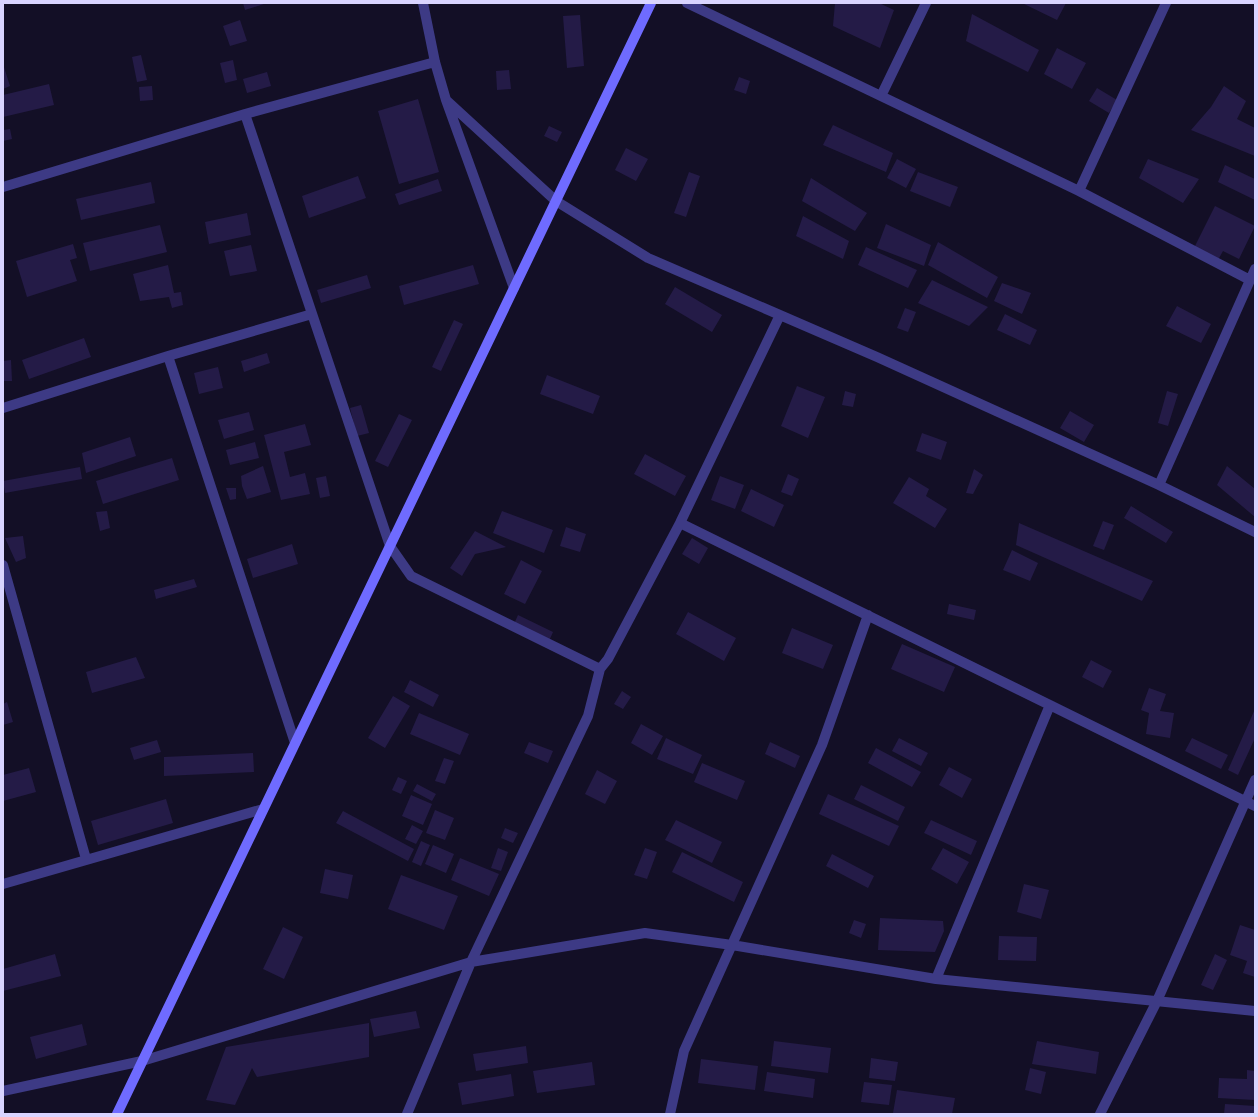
<svg xmlns="http://www.w3.org/2000/svg" width="1258" height="1117" font-family="Ubuntu,sans-serif">
	<style>
		.building { fill: #241b47 }
		.lines { fill: none; stroke-linecap: round; stroke-linejoin: round }
		.street { stroke: #3d3a85; stroke-width: 10 }
		.secondary { stroke: #6f6bff; stroke-width: 10 }
	</style>
	<rect width="100%" height="100%" fill="#130f26"/>
	<path class="building" d="M243,3H267L245,10Z
		M835,3H879L894,10L880,48L833,26Z
		M1022,3H1066L1057,20Z
		M972,14L1039,50L1028,72L966,41Z
		M580,15L584,66L567,68L563,16Z
		M240,20L247,41L230,46L223,26Z
		M1057,48L1086,63L1072,89L1044,74Z
		M141,55L147,80L137,82L132,57Z
		M233,60L237,80L225,83L220,63Z
		M3,64L10,86L3,89Z
		M509,70L511,89L497,90L496,71Z
		M267,72L271,86L247,93L243,79Z
		M739,77L750,81L746,94L734,90Z
		M49,84L54,105L3,117V95Z
		M152,86L153,100L140,101L139,87Z
		M1224,86L1246,101L1237,119L1255,128V156L1191,130L1211,107Z
		M1097,88L1117,100L1109,113L1089,101Z
		M418,99L439,172L399,184L378,111Z
		M833,125L893,153L886,172L823,145Z
		M549,126L562,132L557,142L544,136Z
		M10,129L12,139L3,141V130Z
		M626,148L648,159L636,181L615,170Z
		M897,159L916,169L906,188L887,178Z
		M1148,159L1199,179L1183,203L1139,178Z
		M1225,165L1255,179V200L1218,182Z
		M689,172L700,176L686,217L674,213Z
		M918,172L958,187L950,207L910,191Z
		M358,176L366,198L309,218L302,196Z
		M811,178L867,213L855,231L802,201Z
		M438,179L442,191L399,205L395,194Z
		M151,182L155,203L81,220L76,199Z
		M1215,206L1255,226L1239,259L1223,251L1218,260L1194,248Z
		M247,213L251,235L209,244L205,222Z
		M803,216L849,241L843,259L796,236Z
		M886,224L931,245L924,266L877,248Z
		M160,225L167,252L90,271L83,243Z
		M938,242L998,277L987,298L928,265Z
		M73,244L77,258L70,260L77,281L27,297L16,261Z
		M251,245L257,271L230,276L224,251Z
		M866,247L917,270L908,288L858,265Z
		M168,265L174,293L181,292L183,305L172,308L169,297L140,301L133,274Z
		M473,265L479,284L404,305L399,286Z
		M367,275L371,288L321,303L317,290Z
		M932,280L988,307L969,326L918,303Z
		M1002,283L1031,293L1022,314L994,301Z
		M675,287L722,315L712,332L665,304Z
		M1177,306L1211,324L1201,343L1166,326Z
		M905,308L916,312L908,332L897,328Z
		M1005,314L1037,330L1030,345L997,330Z
		M454,320L463,324L441,371L432,367Z
		M84,338L91,357L29,379L22,360Z
		M267,353L270,363L244,372L241,361Z
		M11,360L12,381H3V361Z
		M218,367L223,388L199,394L194,373Z
		M547,375L600,396L593,414L540,394Z
		M797,386L825,397L808,438L781,426Z
		M845,391L856,394L853,407L842,405Z
		M1167,391L1178,394L1168,426L1158,423Z
		M361,405L369,433L357,436L350,408Z
		M1070,411L1094,425L1084,442L1060,428Z
		M249,412L254,430L224,439L218,420Z
		M399,414L412,420L388,467L375,461Z
		M305,424L311,445L284,452L290,477L305,473L310,494L281,500L264,435Z
		M922,433L947,442L941,460L916,451Z
		M130,437L136,456L86,473L82,453Z
		M255,442L259,458L230,465L226,450Z
		M645,454L686,476L675,496L634,474Z
		M172,458L179,480L103,504L96,481Z
		M263,466L271,492L247,499L242,486L241,476Z
		M1227,466L1255,489V517L1217,485Z
		M80,467L82,479L5,493L3,481Z
		M974,469L983,475L973,494L966,493Z
		M788,474L799,479L792,496L781,492Z
		M326,476L330,496L320,498L316,478Z
		M720,476L744,485L735,509L711,500Z
		M909,477L929,489L926,496L947,509L935,528L893,503Z
		M226,488H236V499L230,500Z
		M751,489L784,505L774,527L741,511Z
		M1131,506L1173,532L1166,543L1124,518Z
		M107,511L110,528L100,531L96,512Z
		M502,511L553,530L544,553L493,533Z
		M1103,521L1114,525L1104,550L1093,546Z
		M1019,523L1153,581L1142,601L1016,545Z
		M566,527L586,534L580,552L560,546Z
		M475,531L506,547L475,554L462,576L450,568Z
		M23,536L26,558L16,562L5,538Z
		M692,538L708,548L699,564L682,554Z
		M292,544L298,564L253,578L247,559Z
		M1012,550L1038,563L1030,581L1003,570Z
		M521,560L542,571L525,604L504,594Z
		M194,579L197,587L156,599L154,590Z
		M949,604L976,610L974,620L947,614Z
		M688,612L736,638L724,661L676,634Z
		M518,615L553,632L549,641L514,624Z
		M792,628L833,645L823,669L782,653Z
		M902,644L955,667L944,692L891,669Z
		M136,657L145,678L92,693L86,672Z
		M1091,660L1112,671L1103,688L1082,677Z
		M410,680L439,695L433,707L404,692Z
		M1149,688L1166,694L1160,711L1174,713L1170,738L1146,734L1149,713L1141,710Z
		M622,691L631,697L623,709L614,704Z
		M393,696L410,706L385,748L368,738Z
		M7,702L13,722L3,725V704Z
		M1255,709V738L1238,775L1228,770Z
		M419,713L469,734L460,755L410,734Z
		M641,724L663,736L652,755L631,743Z
		M666,738L702,755L693,774L657,759Z
		M899,738L928,753L921,766L892,751Z
		M1192,738L1228,755L1221,769L1185,751Z
		M157,740L161,752L134,760L130,748Z
		M529,742L553,751L548,763L524,753Z
		M770,742L800,756L795,768L765,754Z
		M876,748L921,772L912,787L868,763Z
		M253,753L254,772L164,776V757Z
		M444,758L454,761L445,784L435,781Z
		M702,763L745,781L737,800L694,782Z
		M949,767L972,779L962,798L939,785Z
		M29,768L36,792L3,801V775Z
		M597,770L617,781L605,804L585,794Z
		M398,777L407,781L401,794L392,790Z
		M417,784L436,794L432,801L413,791Z
		M861,785L905,807L898,821L854,799Z
		M828,794L899,826L889,846L819,814Z
		M411,795L432,804L423,825L402,816Z
		M166,799L173,823L98,845L91,821Z
		M435,810L454,818L445,840L426,833Z
		M343,811L414,849L408,861L336,823Z
		M676,820L722,842L712,863L665,840Z
		M931,820L977,841L971,855L924,833Z
		M412,825L423,831L416,844L405,839Z
		M505,828L518,833L513,843L501,838Z
		M421,841L430,845L421,866L412,862Z
		M433,845L454,854L446,873L425,864Z
		M498,848L508,852L501,871L491,868Z
		M645,848L657,852L647,879L634,875Z
		M943,848L969,862L957,884L931,869Z
		M682,852L743,882L734,902L672,872Z
		M832,854L874,876L868,888L826,866Z
		M460,858L499,874L489,896L451,880Z
		M325,869L353,875L348,899L320,893Z
		M401,875L458,896L444,930L388,909Z
		M1024,884L1049,890L1041,919L1017,912Z
		M880,918L943,921L944,931L935,952L878,950Z
		M854,920L866,924L861,938L849,933Z
		M1240,925L1255,930V977L1243,973L1247,961L1230,955Z
		M283,927L303,937L284,979L263,969Z
		M999,936L1037,937L1036,961L998,960Z
		M55,954L61,976L3,991V969Z
		M1215,954L1227,960L1213,990L1201,985Z
		M416,1011L420,1028L374,1037L370,1019Z
		M369,1023V1057L257,1077L252,1068L235,1105L206,1100L226,1047Z
		M82,1024L87,1045L36,1059L30,1037Z
		M774,1041L831,1048L828,1073L771,1066Z
		M1037,1041L1099,1052L1096,1074L1032,1064Z
		M526,1046L528,1063L476,1071L473,1054Z
		M871,1058L898,1062L895,1081L869,1078Z
		M701,1059L758,1066L755,1090L698,1083Z
		M592,1062L595,1085L537,1093L533,1071Z
		M1030,1068L1046,1072L1041,1094L1025,1090Z
		M1247,1070L1255,1071V1100L1218,1098L1219,1078L1247,1079Z
		M767,1072L815,1079L813,1098L764,1091Z
		M511,1074L514,1096L462,1105L458,1083Z
		M864,1082L892,1085L889,1105L861,1102Z
		M897,1090L955,1098L952,1114H904L893,1113Z
		M1225,1104L1255,1106V1114H1224Z"/>
	<g class="lines">
		<path class="street" d="M423,3L435,62L446,100L514,288
			M687,3L1079,191L1250,280
			M881,96L926,3
			M446,100L556,201L648,258L877,357L1159,485L1255,532
			M245,114L390,546L411,576L600,669
			M3,187L245,114L435,62
			M1079,191L1166,3
			M168,356L295,743
			M3,408L168,356L312,314
			M1159,485L1255,269
			M680,523L1255,806
			M3,565L86,859
			M3,884L263,809
			M936,979L1050,705
			M3,1091L142,1061L471,962L645,933L732,945L936,979L1255,1011
			M407,1114L471,962L588,716L600,669L608,659L680,523L780,315
			M670,1114L684,1051L822,745L868,615
			M1100,1114L1157,1001L1255,780"/>
		<path class="secondary" d="M117,1114L651,3"/>
	</g>
	<rect width="1258" height="1117" fill="none" stroke="#d9d4ff" stroke-width="8"/>
</svg>
